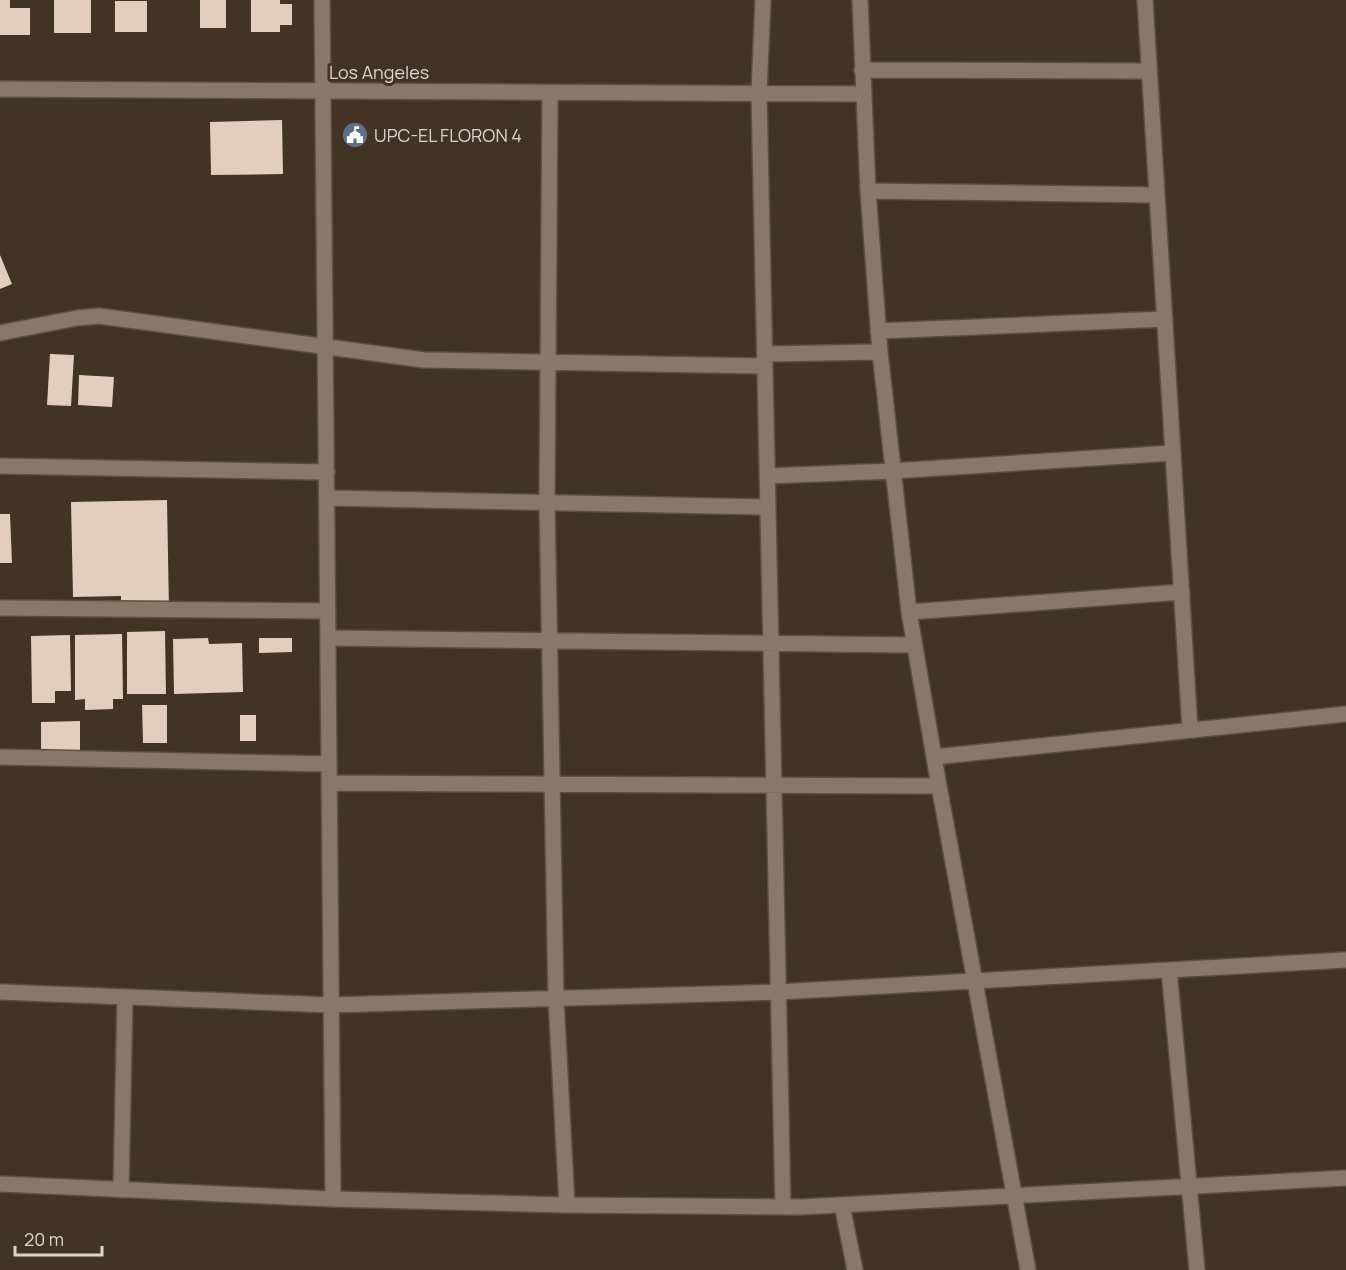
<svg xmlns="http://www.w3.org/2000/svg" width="1346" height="1270" font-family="Manrope,sans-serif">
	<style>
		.building { fill: #e3cebd }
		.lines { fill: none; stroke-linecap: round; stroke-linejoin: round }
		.minor-casing { stroke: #5c4f42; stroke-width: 18 }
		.minor { stroke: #897867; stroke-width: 15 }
		.labels { text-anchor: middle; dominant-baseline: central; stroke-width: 6; stroke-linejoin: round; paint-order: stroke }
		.street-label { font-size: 18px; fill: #ded4cb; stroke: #423325 }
		.poi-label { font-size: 18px; fill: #ded4cb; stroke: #423325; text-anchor: start }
	</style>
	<rect width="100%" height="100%" fill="#423325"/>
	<path class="building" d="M0,0H10V8H30V35H0Z
		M54,0H91V33H54Z
		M200,0H226V28H200Z
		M251,0H280V4H292V25H280V32H251Z
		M115,1H147V32H115Z
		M282,120L283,174L211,175L210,122Z
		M0,255L12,284L0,289Z
		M50,354L74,355L71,406L47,405Z
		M79,375L114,377L112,407L78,405Z
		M167,500L169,610H121V596L73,597L71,502Z
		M0,514H10L12,563H0Z
		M165,631L166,694H127V632Z
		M122,634L123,699H113V709L85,710V699L75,700V635Z
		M70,635L71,691H55V703H32L31,636Z
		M208,638L209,644L242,643L243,692L174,694L173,639Z
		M259,638H292V652L259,653Z
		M142,705H167V743H143Z
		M240,715H256V741H240Z
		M80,721V755L41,756V722Z"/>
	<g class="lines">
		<g class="minor-casing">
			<path id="minor" d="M322,0L333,1199
				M763,0L759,93L783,1207
				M860,0L868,191L880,352L909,612L939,786L1028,1270
				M1145,0L1190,730
				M862,70L1149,71
				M0,89L863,94
				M550,93L547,502L556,999L567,1205
				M868,191L1157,195
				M878,331L1165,319
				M0,333L77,318L99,316L424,360L765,366
				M765,354L880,352
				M0,466L327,472
				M767,476L892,471L1173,453
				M327,498L768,507
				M0,608L328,611
				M909,612L1182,592
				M328,638L915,645
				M0,757L329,764
				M934,757L1346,714
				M330,783L939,786
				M1169,970L1197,1270
				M0,992L331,1005L778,992L1346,960
				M0,1184L333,1199L567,1205L801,1207L1346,1178
				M121,1190L125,997
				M842,1205L855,1270"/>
		</g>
		<use href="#minor" class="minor"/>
	</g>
	<defs>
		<g id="civic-disc" transform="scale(1.35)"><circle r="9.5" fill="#5c6f8a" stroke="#423325"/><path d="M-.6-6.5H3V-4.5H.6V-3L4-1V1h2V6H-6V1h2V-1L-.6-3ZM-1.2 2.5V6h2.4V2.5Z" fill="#fff"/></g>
	</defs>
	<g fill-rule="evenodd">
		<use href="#civic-disc" x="355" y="135"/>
	</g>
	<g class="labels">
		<g class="street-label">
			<text x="379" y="72">Los Angeles</text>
		</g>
		<g class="poi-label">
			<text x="374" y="135">UPC-EL FLORON 4</text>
		</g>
	</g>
	<path d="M15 1246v9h87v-9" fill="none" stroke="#ded4cb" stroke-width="3"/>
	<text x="24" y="1246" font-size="18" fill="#ded4cb" stroke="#423325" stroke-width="4.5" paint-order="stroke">20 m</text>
</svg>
